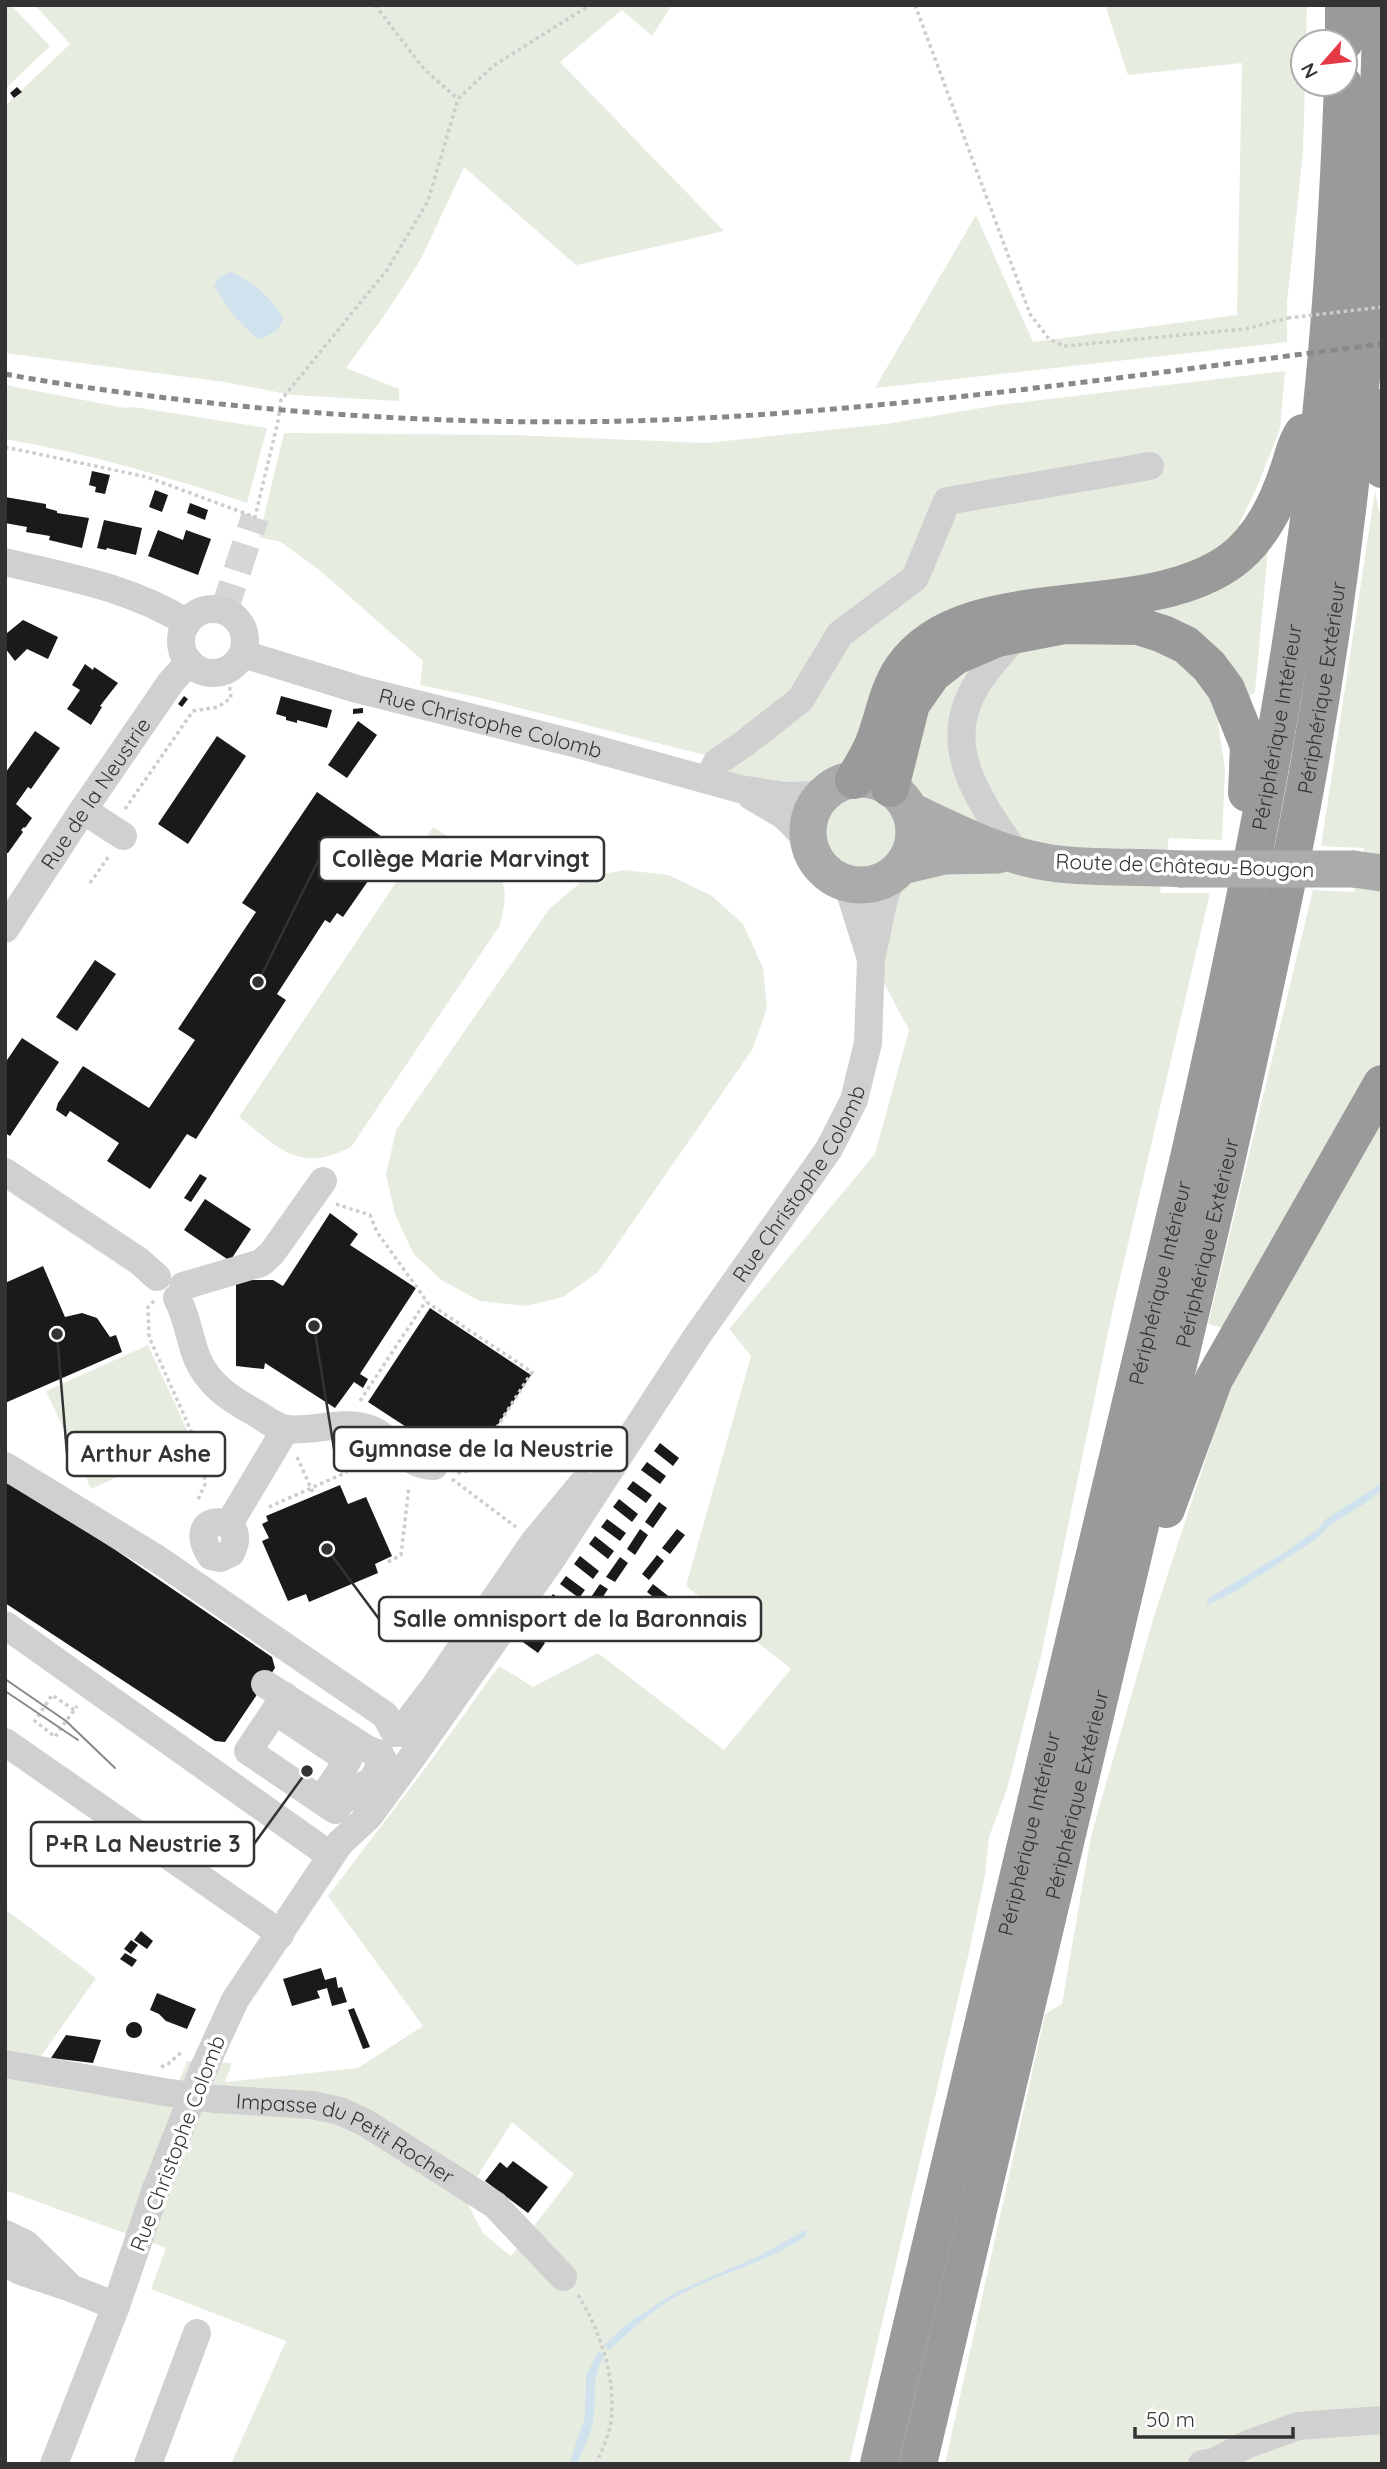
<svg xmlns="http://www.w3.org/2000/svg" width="1387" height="2469" font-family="Quicksand,sans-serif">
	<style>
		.green { fill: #e6ecdf; fill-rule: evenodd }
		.water { fill: #cfe2ee }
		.building { fill: #1a1a1a }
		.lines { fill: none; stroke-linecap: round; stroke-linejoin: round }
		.minor-tunnel { stroke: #d6d6d6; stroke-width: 28; stroke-dasharray: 28 14; stroke-linecap: butt }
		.path { stroke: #cdcdcd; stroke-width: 3.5; stroke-dasharray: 3.5 3.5; stroke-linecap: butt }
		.minor { stroke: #d0d0d0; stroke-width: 28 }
		.major { stroke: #ababab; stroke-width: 37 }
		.highway { stroke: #9a9a9a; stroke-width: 38 }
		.tram { stroke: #888; stroke-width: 2 }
		.rail { stroke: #888; stroke-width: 5; stroke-dasharray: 7 5; stroke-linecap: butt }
		.path-bridge { stroke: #cdcdcd; stroke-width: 3.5; stroke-dasharray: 3.5 3.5; stroke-linecap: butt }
		.minor-bridge { stroke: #d0d0d0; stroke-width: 28 }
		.major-bridge { stroke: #ababab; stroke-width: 37 }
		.labels { text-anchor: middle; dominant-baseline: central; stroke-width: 7; stroke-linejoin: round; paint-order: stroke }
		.street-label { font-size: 21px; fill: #333; stroke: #fff }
		.leader { fill: none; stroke: #333; stroke-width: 2.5 }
		.callout-dot { fill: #333; stroke: #fff; stroke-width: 2.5 }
		.callout { fill: #fff; stroke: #333; stroke-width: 2.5 }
		.callout-label { font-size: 23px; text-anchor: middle; font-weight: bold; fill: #333 }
	</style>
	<rect width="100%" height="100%" fill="#fff"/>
	<path class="green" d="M5,5H11L50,46L5,89Z
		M35,5H672L652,36L622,10L560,62L724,231L576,265L464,167L421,259L384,316L346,368L399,389V401L293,395L224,382L5,353V106L70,44Z
		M1105,5H1307L1306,42H1303V84H1305L1303,152L1287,303V342L875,388L976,215L1033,342L1237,315L1242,63L1128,75Z
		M1285,371L1280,429L1257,487L1239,524L1268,550L1255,692L1218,723L1225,769L1222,840L1169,838L1160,893H1210L1114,1304L1041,1656L1007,1789L989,1837L985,1875L969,1952L849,2464H231L286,2341L151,2289L166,2248L5,2190V1909L96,1978L27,2076L171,2103L187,2061L232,2063L225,2082L358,2068L423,2026L328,1896L427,1766L499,1666L533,1687L598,1653L724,1750L791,1669L686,1586L751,1356L729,1329L875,1154L909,1030L844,908L720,759L477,697L420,685L423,661L318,569L281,542L259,537L284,433L512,435L706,443L886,424L999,405ZM512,2122L574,2174L511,2256L483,2233L464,2197Z
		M5,385L125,408L134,407L267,428L247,503C168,477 87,453 5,439Z
		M1375,491L1382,525V2464H945L1045,2014L1062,2004L1091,1836L1155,1613L1229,1389L1223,1328L1208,1324L1313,890L1354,892L1364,848L1321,846Z
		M433,827C453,840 492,860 502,882C508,895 503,911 500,925L351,1147C299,1174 279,1148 239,1117Z
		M624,870L669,875L712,896L743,924L763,968L767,1008L752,1050L598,1272L563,1297L526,1306L480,1301L441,1280L413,1253L395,1214L386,1175L396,1130L550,908L586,878Z
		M148,1345L193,1443L91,1489L46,1391Z"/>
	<path class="water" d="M231,272C250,280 275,300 283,319C279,331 271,335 258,339C240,325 226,306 214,286L220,277Z
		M1382,1483V1490L1364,1504L1331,1524L1315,1540L1284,1560L1236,1591L1206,1606L1209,1598L1282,1554L1317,1530L1326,1519Z
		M807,2229L806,2236C767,2263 719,2273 677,2296C651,2310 631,2331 609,2350L604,2345L628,2323L676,2292L759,2256Z
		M599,2351L604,2357C590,2377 597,2399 593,2422C590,2436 583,2450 577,2464H569L585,2417L586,2375Z"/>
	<path class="building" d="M17,87L22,92L14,98L10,93Z
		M92,471L110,475L105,494L95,492L96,487L89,485Z
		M155,490L168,495L162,512L149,507Z
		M5,497L46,504V508L57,511V513L89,518L82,548L49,540L50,536L26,532L27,527L5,523Z
		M190,503L208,510L205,520L187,513Z
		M104,520L142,528L136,555L107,548L106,550L97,548Z
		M158,530L183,540L186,530L211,539L198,575L148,556Z
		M23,620L58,637L48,659L27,649L15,661L5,648V631L7,633Z
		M85,664L93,670L94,667L118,683L100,706L102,707L91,725L67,709L80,690L72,685Z
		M184,696L188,699L182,707L178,704Z
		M281,696L332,710L327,728L297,720V723L286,720V717L276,714Z
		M363,708V713L353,714V709Z
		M358,721L377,735L347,778L328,765Z
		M35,731L60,748L31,789L28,787L16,804L32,818L25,828L24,827L21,830L23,832L8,853H5L6,772Z
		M217,736L246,756L188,844L158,824Z
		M317,792L391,843L378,862L373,858L368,866L375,871L343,917L337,913L330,923L325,920L277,994L286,1000L241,1069L196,1139L187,1134L150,1189L107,1161L119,1143L70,1111L66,1117L56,1110L58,1103L83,1066L149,1108L195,1040L178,1029L256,912L242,903Z
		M95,960L116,974L77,1031L56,1017Z
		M22,1038L59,1062L10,1136L5,1133V1063Z
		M200,1174L207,1178L191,1202L184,1198Z
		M205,1199L251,1229L230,1261L184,1230Z
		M330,1213L358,1234L350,1245L416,1288L360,1374L368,1379L363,1388L354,1382L335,1408L265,1363L264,1369L236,1366V1280H273L283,1286Z
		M43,1266L65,1317L82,1313L97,1318L110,1337L116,1335L122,1352L5,1403V1283Z
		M430,1308L531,1375L469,1468L368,1402Z
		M660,1443L679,1458L673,1466L654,1451Z
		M647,1462L666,1476L660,1484L641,1470Z
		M5,1480L114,1549L272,1657L275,1668L225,1742L215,1741L5,1603Z
		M633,1481L652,1495L646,1503L627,1489Z
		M340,1485L348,1504L366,1497L392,1556L375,1564L378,1573L309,1602L306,1594L288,1601L262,1541L269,1538L262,1524L268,1521L266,1516Z
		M619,1499L638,1514L632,1522L613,1507Z
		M659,1502L667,1508L653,1528L645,1522Z
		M607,1519L626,1533L620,1541L601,1527Z
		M640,1529L648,1535L635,1555L627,1549Z
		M677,1529L685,1535L670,1554L662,1548Z
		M595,1536L614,1551L608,1559L589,1544Z
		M657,1555L664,1561L649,1580L642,1574Z
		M580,1556L599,1571L593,1579L574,1564Z
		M620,1557L628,1563L615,1582L606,1577Z
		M566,1576L585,1590L579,1598L560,1584Z
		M600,1584L608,1589L595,1609L587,1603Z
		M653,1584L672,1599L666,1607L647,1592Z
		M553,1594L571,1607L564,1617L546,1604Z
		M528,1630L545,1643L538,1653L520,1640Z
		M141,1931L153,1941L147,1949L134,1940Z
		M131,1940L138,1945L131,1954L124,1949Z
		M125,1953L137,1960L132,1967L120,1959Z
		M321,1968L325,1980L336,1977L338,1988L342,1987L347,2002L332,2006L327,1988L317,1991L320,1998L292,2006L283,1979Z
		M157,1993L196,2009L187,2029L166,2021L159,2014L150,2010Z
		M354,2008L370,2047L363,2049L348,2010Z
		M126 2030a8 8 0 1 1 16 0a8 8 0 1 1-16 0Z
		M66,2035L101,2040L93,2063L51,2058Z
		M513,2161L548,2187L528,2213L485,2181L500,2162L507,2168Z"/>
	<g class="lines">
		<path class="minor-tunnel" d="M224,611L255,517"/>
		<path class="path" d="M375,5L424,69L458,99
			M915,5L1030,314L1049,339L1064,346L1245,329L1288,318
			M5,447L147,477L255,517L278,421L281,400L387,270L428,201L458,99L493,66L590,5
			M125,809L193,711L218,707L231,698L228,673
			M90,883L109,856
			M336,1204L370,1215L377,1232L428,1303L532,1372L469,1471L456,1473
			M154,1301L148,1307L149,1337L196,1442L204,1466L205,1484L197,1502
			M360,1401L426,1301
			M297,1457L314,1495
			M452,1479L516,1527
			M269,1507L347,1472
			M388,1562L401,1555L409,1486
			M74,1710L52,1695L35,1721L55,1737C62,1726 70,1716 77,1706
			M161,2067L168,2064L183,2051
			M578,2295C601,2332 616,2378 611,2422C609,2435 602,2451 596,2464"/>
		<g class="minor">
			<path d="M5,562C68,577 132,588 187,623"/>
			<circle cx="213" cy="641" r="32"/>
			<path id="s1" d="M243,654L357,689L577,744L740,789L785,796L824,795"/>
			<path d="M708,780L717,762L745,743L800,700L840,634L915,578L947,501L1150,466"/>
			<path d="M751,796L783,815L809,839"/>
			<path d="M83,810L123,836"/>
			<path d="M1017,855C982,804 937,747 977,684C988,667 1004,650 1017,634"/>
			<path d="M847,883L871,959"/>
			<path id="s2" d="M5,929L83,810L171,682L189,662"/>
			<path d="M5,1172L139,1261L157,1277"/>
			<path d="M183,1286L261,1263L272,1253L323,1181"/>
			<path d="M177,1298C188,1319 189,1338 197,1358C208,1384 230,1399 254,1412C263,1417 276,1428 287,1429C313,1432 340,1420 367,1428C391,1435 404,1466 434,1466"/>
			<path d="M5,1466L156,1558L385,1715L395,1733"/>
			<path d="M229,1524C238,1534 236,1542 231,1553L220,1558L211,1556C197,1536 202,1516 229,1524L285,1430"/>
			<path d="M5,1625L331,1856"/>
			<path d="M265,1684L367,1749L380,1754"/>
			<path d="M285,1696L248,1751L335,1810C346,1796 352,1786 371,1783"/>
			<path d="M275,1711L348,1760L321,1800"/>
			<path d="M401,1733L406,1724L435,1686L534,1542L582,1484"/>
			<path d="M5,1742L264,1922L280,1935"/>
			<path d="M362,1800L383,1760"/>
			<path id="s3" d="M340,1843L369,1816L413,1756L553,1557L695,1339L829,1149L854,1100L868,1043L871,959L884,898L893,874"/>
			<path id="s4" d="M5,2064L164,2092L214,2099L312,2105L340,2111L366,2123L495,2205L563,2277"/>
			<path d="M203,2070L235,2000L340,1843"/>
			<path d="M5,2234L26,2244L67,2284"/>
			<path d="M5,2262L20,2271L68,2287L116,2306"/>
			<path d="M54,2464L116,2306L156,2189"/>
			<path d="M148,2464L197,2333"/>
			<path d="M1202,2464L1214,2462L1248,2444L1298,2426L1382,2420"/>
		</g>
		<path class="major" d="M808 832a53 53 0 1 1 106 0a53 53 0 1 1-106 0Z
			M909,810C953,831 1002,856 1051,863C1093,869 1139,866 1181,869
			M902,866L944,856L998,855
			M1353,869L1382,873"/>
		<g class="highway">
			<path d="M1344,42V5"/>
			<path d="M1379,408L1382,469"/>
			<path d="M854,780C861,768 869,755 874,743C884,717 887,692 902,669C964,577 1144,626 1232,560C1260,539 1277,505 1288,472C1293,459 1295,444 1303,433"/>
			<path d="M890,788L911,704L932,674L955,656L997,638L1064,625L1138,626L1163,634L1186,645L1209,666L1226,689L1249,746L1247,793"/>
			<path d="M1166,1509L1214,1379L1382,1084"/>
			<path id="s5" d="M879,2464L1189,1158C1232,968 1272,777 1300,584C1325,419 1337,251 1343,84"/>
			<path id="s6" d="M918,2464L1224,1170C1251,1049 1279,927 1302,805C1337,617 1360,427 1372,236C1376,159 1381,82 1381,5"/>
		</g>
		<path class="tram" d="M5,1679L66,1721L115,1768
			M5,1691L78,1740"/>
		<path class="rail" d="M5,374C64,385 124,393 184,400C356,420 531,427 705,418C931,406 1157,372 1382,344"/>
		<path class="path-bridge" d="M1288,318L1382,307"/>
		<path class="minor-bridge" d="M156,2189L203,2070"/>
		<path class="major-bridge" d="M1181,869H1353"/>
	</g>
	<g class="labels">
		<g class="street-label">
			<text stroke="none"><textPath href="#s6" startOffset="1822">Périphérique Extérieur</textPath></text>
			<text stroke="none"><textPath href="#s1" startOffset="257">Rue Christophe Colomb</textPath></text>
			<text stroke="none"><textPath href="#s5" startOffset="1782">Périphérique Intérieur</textPath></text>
			<text stroke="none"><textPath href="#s2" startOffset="163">Rue de la Neustrie</textPath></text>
			<text transform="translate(1185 865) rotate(2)">Route de Château-Bougon</text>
			<text stroke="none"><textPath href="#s3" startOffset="805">Rue Christophe Colomb</textPath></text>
			<text stroke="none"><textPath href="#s6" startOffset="1255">Périphérique Extérieur</textPath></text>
			<text stroke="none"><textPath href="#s5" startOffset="1214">Périphérique Intérieur</textPath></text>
			<text stroke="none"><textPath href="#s6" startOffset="688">Périphérique Extérieur</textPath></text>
			<text stroke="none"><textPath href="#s5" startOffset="648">Périphérique Intérieur</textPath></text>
			<text stroke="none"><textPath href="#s4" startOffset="352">Impasse du Petit Rocher</textPath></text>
			<text transform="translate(177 2143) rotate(-69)">Rue Christophe Colomb</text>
		</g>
	</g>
	<path class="leader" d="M258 982L319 859M314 1326L334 1449M57 1334L67 1454M327 1549L379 1619M307 1771L254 1844"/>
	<g class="callout-dot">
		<circle cx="258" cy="982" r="7"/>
		<circle cx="314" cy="1326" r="7"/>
		<circle cx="57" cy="1334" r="7"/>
		<circle cx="327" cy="1549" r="7"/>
		<circle cx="307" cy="1771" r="7"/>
	</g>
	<g class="callout">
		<rect x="319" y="837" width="285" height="44" rx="7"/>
		<rect x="334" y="1427" width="293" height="44" rx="7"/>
		<rect x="67" y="1432" width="158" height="44" rx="7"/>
		<rect x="379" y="1597" width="382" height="44" rx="7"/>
		<rect x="31" y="1822" width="223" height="44" rx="7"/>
	</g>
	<g class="callout-label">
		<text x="461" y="867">Collège Marie Marvingt</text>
		<text x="481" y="1457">Gymnase de la Neustrie</text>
		<text x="146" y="1462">Arthur Ashe</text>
		<text x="570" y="1627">Salle omnisport de la Baronnais</text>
		<text x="143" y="1852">P+R La Neustrie 3</text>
	</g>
	<rect width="1387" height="2469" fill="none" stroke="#333333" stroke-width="14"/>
	<g transform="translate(1324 63) rotate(242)"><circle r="33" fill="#ffffff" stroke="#adadad" stroke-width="2"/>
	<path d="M0-5L12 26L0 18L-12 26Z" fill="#e63946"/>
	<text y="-10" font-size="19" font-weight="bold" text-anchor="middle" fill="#333333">N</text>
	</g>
	<path d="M1135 2427v10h158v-10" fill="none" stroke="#333333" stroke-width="3.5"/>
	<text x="1146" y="2427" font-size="21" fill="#333333" stroke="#ffffff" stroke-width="5" paint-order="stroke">50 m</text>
</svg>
